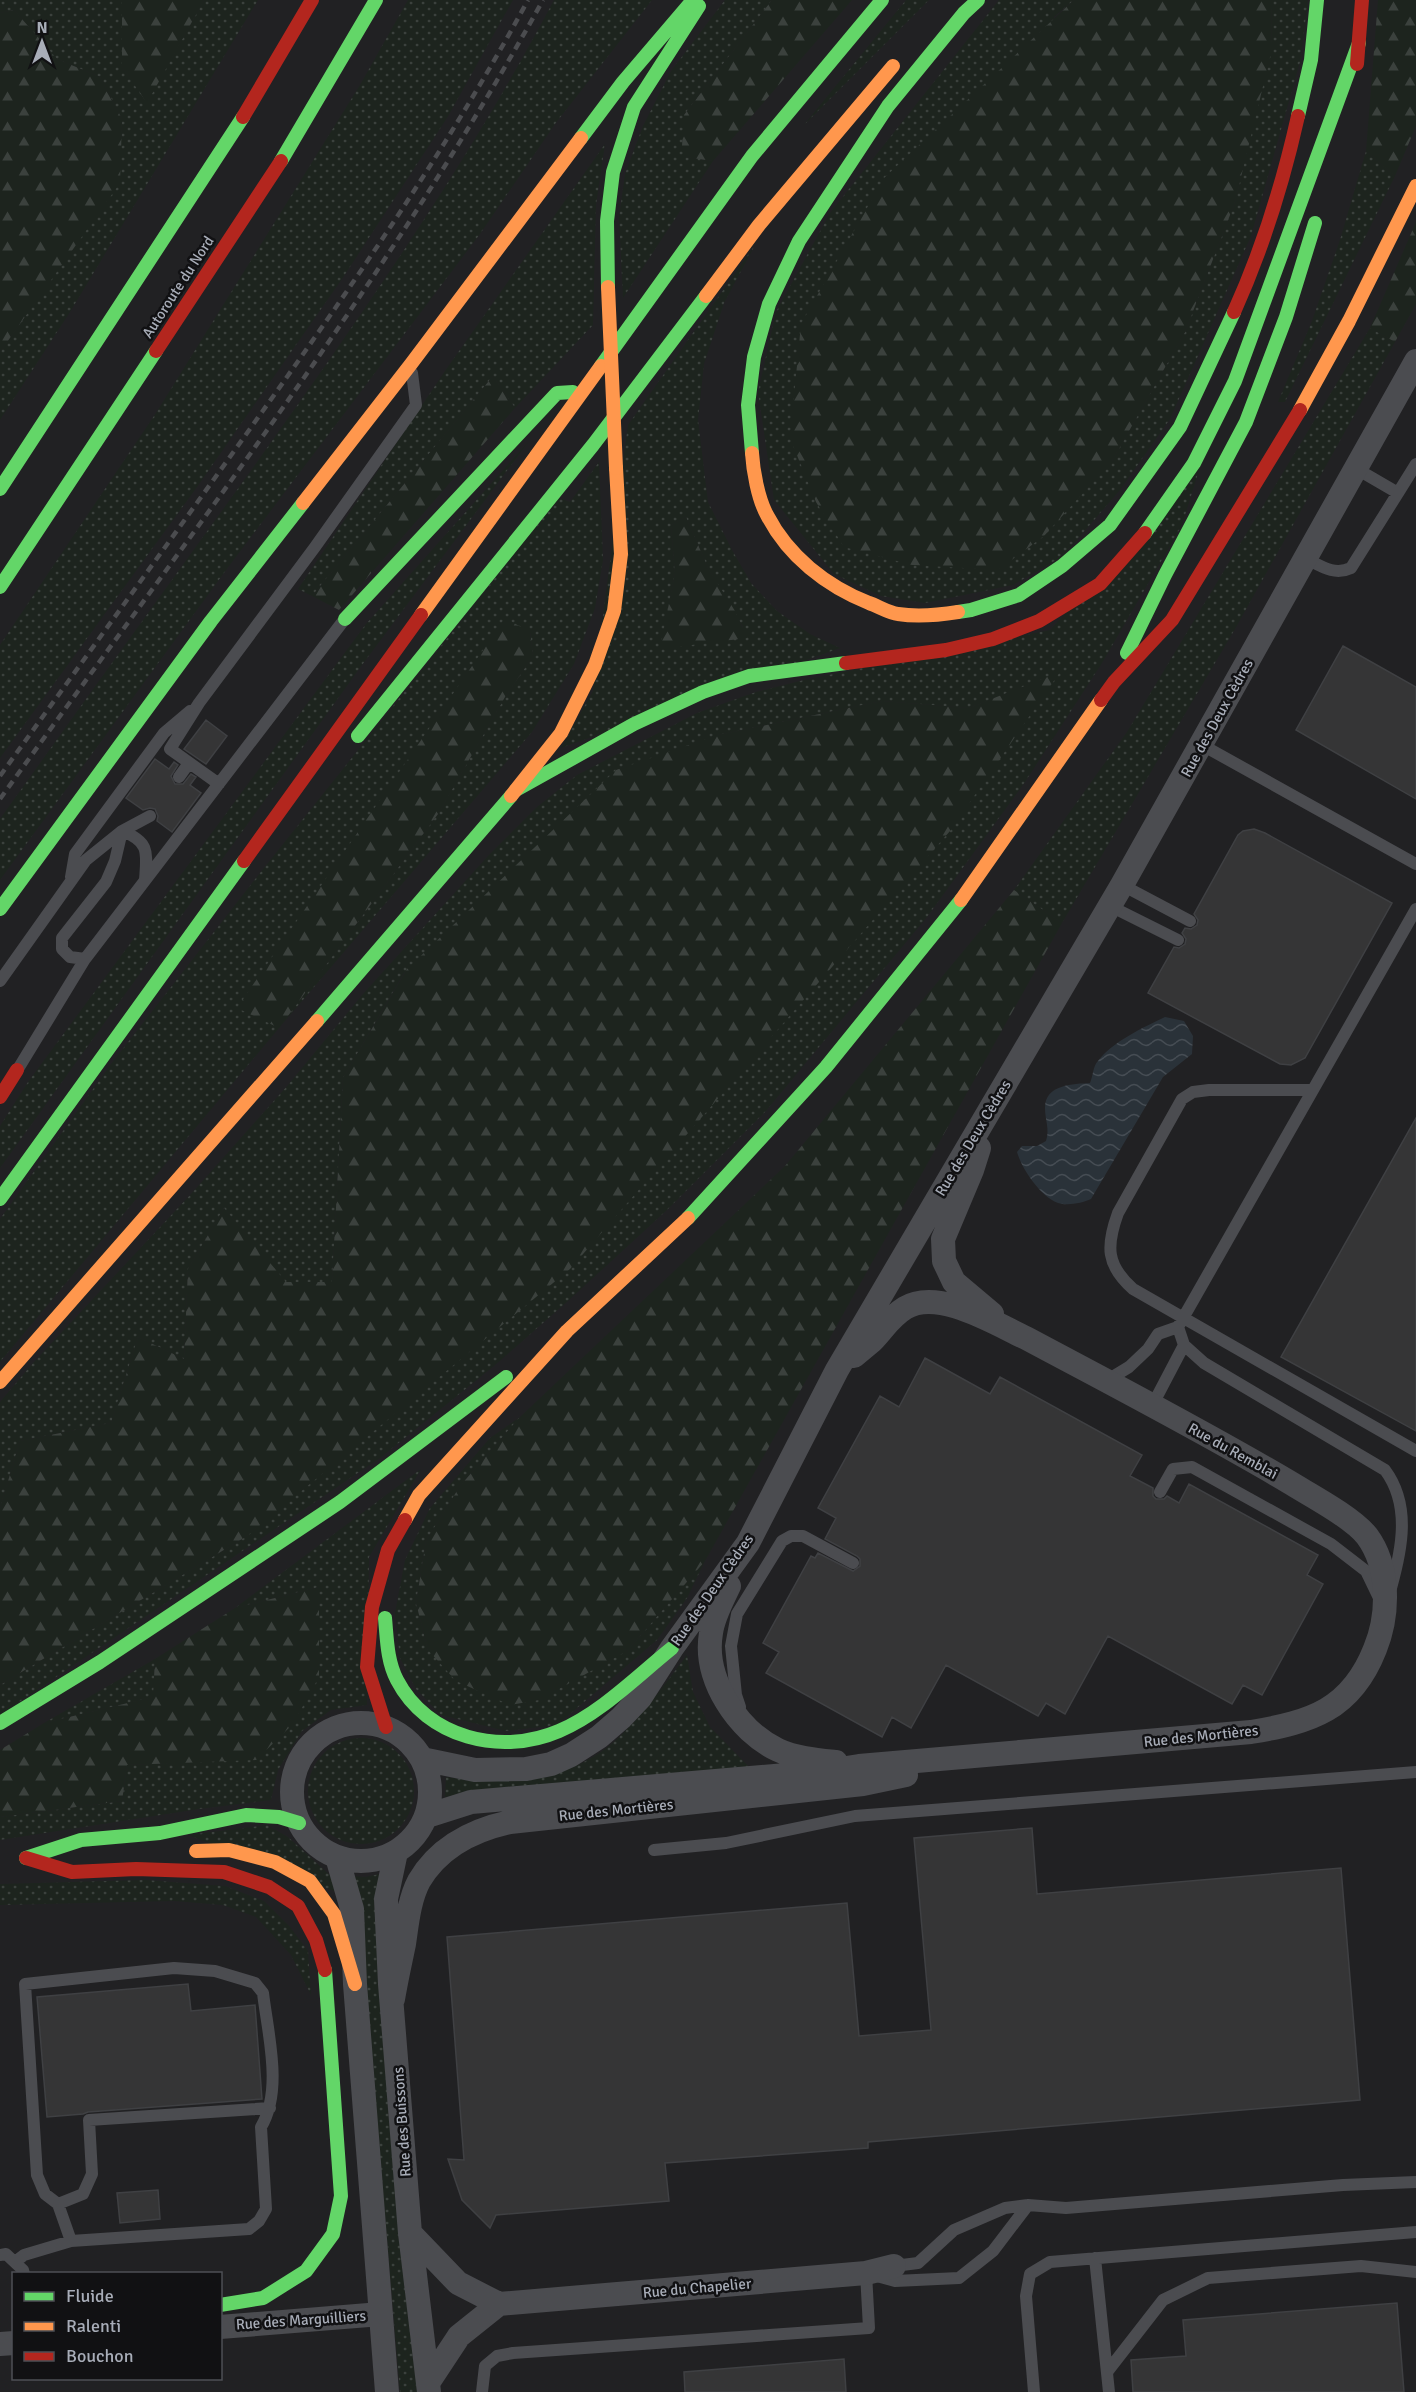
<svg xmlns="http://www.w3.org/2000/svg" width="1416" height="2392" font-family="Signika,sans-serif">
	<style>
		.built { fill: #212123; fill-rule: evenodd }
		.green { fill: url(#green-dots); fill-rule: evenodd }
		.forest { fill: url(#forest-firs) }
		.water { fill: url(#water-waves) }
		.building { fill: #353536; stroke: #3f4043; stroke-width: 1.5 }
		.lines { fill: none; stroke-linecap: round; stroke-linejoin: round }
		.lane { stroke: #4b4c50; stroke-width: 12 }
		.street { stroke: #4b4c50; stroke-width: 24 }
		.fast { stroke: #63d668; stroke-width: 14 }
		.slow { stroke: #ff974d; stroke-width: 14 }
		.jam { stroke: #b3261e; stroke-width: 14 }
		.rail { stroke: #4b4c4f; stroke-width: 4.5; stroke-dasharray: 8 6; stroke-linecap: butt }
		.slow-bridge { stroke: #ff974d; stroke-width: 14 }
		.labels { text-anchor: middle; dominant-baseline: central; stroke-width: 5; stroke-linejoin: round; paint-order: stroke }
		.street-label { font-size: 15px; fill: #a8adb8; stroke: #111113 }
	</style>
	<defs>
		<pattern id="green-dots" width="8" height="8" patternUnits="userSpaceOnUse" patternTransform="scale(1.5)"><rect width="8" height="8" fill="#1d241e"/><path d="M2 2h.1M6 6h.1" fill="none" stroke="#3b413d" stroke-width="1.8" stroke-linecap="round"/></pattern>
		<pattern id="forest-firs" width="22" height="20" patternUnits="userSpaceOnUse" patternTransform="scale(1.5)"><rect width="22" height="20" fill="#1d241e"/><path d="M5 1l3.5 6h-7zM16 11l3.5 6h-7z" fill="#3b413d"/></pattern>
		<pattern id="water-waves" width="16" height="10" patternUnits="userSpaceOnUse" patternTransform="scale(1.5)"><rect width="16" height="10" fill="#2a3239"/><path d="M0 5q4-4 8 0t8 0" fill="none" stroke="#464d54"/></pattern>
	</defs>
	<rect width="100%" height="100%" fill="#171717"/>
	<path class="built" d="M0,0H1416V2392H0ZM14,2274H220V2378H14Z"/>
	<path class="green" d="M0,0H122V67L147,102L204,0H258L70,312L0,420V352L119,183L122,119L100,77L57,59L14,10L0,13Z
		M408,0H513L447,118L344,276L197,487L0,758V645L156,413L360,85Z
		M554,0H652L555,124L480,234L229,566L0,880V819C82,704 165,590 247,476C357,322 466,167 554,0Z
		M725,0H772L684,115L685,157L713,161L623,298L619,217L625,174L643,126L671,71Z
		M906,0H929L803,126Z
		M999,0H1074L1054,17L1112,461L1185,332L1235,202L1271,48L1272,0H1308L1300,62L1251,236L1170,419L1120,490L1063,556L1013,585L925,603L881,596L834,574L774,500L758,392L776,312L830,213Z
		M605,144L596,205L593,325L515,408L493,376L312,596L298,589L445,371Z
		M1366,151L1395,176L1285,402H1278L1312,321L1340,240Z
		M755,245L724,303L704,364L698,420L708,502L732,550L751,583L777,611L810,634L840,648L561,748L593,691L628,425ZM686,517L708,568L743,627L661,648L675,573L671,525Z
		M1370,328L1395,342L1235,629L1062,923L1014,890L1127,732Z
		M529,441L362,665L0,1168V1126L28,1082L366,624Z
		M599,462L603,560L595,608L574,664L532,732L279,1028L0,1362V1219L111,1064L256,878L559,498L570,502ZM530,632L533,656L505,697L438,814L279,1028Z
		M1199,470L1182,525L1102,663L1025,782L927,917L765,1112L667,1210L568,1301L494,1366L380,1458L0,1715V1685L247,1536L1059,673L969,708L882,701L718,735L404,973L343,1078L332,1283H286L224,1208L188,1269L184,1359L138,1337L111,1423L20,1441L0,1508V1402L33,1363L191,1194L288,1085L363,994L488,856L537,807L577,775L697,713L756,692L804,680L1050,630Z
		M520,1417L460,1486L426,1541L416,1603L428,1650L627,1651L705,1561L687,1598L657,1640L557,1725L506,1731L441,1715L416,1689L400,1658L395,1613L405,1560L430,1508L490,1438Z
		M421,1469L369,1557L367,1705L331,1710L302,1731L278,1770L271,1800L199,1809L0,1840V1817L122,1801L127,1765L256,1759L319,1587L235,1608Z
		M687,1655L693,1692L710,1727L752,1770L494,1791L445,1797L446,1777C504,1786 570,1782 616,1740C643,1715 665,1684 687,1655Z
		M155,1659L154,1697L44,1723Z
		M308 1791a53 53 0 1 1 106 0a53 53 0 1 1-106 0Z
		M267,1825L288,1837L332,1877L339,1893L188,1835Z
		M380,1874L376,1891L417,2392H400L358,1897L351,1876L365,1877Z
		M145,1880L225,1886L264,1901L290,1927L308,1951L311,1995L291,1955L256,1917L223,1905L174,1901L0,1905V1884Z"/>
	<path class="forest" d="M122,0H204L147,103L122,67Z
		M772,0H852L713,161L685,157L682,146L684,115Z
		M1074,0H1272L1271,53L1235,202L1185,332L1112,461L1044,536L998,570L912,565L844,547L816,502L790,438L801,324L884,178Z
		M1378,0H1416V126L1395,176L1366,151Z
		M14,10L57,59L100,77L122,119L120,183L0,352V13Z
		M1416,222V304L1395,342L1370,328Z
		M493,376L515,408L339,610L312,596Z
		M686,517L708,568L735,611L747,638L660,649L675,573L671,525Z
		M505,618L530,632L533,656L505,697L438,814L279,1028L237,1008Z
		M1060,672L950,831L570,1269L247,1536L0,1685V1508L20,1441L111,1423L138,1337L184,1359L188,1269L224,1208L286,1282H332L343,1078L407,969L616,770L718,735L882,701L969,708Z
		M1014,890L1062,923L705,1561L627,1651L539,1700L510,1705L456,1681L428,1650L416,1603L426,1541L460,1486L520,1417L785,1166Z
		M319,1587V1677L293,1724L256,1760L127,1765L122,1801L0,1817V1750L44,1723L153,1697L155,1659L235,1608Z"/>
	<path class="water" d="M1165,1017L1184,1021L1193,1036L1192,1054L1163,1077L1091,1199C1082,1203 1068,1206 1058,1203C1040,1196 1022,1169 1017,1152L1022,1146H1037L1046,1141C1050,1129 1045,1120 1045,1108C1045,1084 1074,1084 1090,1083C1093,1076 1093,1066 1098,1061C1112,1042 1144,1027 1165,1017Z"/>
	<path class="building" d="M1343,646L1416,687V799L1296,730Z
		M206,720L227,736L206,764L184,749Z
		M155,759L169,769L174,762L178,765L171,776L175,784H183L191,774L196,777L190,785L201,793L172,832L157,821L158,816L155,809L150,808L143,810L126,798Z
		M1254,829L1265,833L1392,903L1305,1058L1291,1065L1280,1064L1148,993L1174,947L1179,948L1185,944L1186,939L1182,933L1185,928L1191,929L1197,925L1198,920L1194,914L1238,835L1243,831Z
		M1416,1118V1431L1281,1357Z
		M925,1358L990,1394L1000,1377L1142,1455L1130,1476L1153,1488V1496L1156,1499H1164L1167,1496L1179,1503L1189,1484L1318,1555L1307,1575L1323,1584L1262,1695L1243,1685L1232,1704L1108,1636L1065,1714L1046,1703L1038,1716L946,1665L911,1728L892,1717L882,1737L766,1673L779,1652L763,1643L811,1556L815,1558L818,1553L853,1571L860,1566V1559L857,1556L825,1539L836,1518L818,1508L880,1396L899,1407Z
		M1032,1828L1037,1894L1341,1868L1360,2100L868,2142V2148L665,2163L669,2201L496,2215L490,2228L462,2200L448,2159L464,2160L447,1937L847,1903L859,2036L931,2030L914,1838Z
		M188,1984L191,2011L255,2005L262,2099L88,2112L83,2114L47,2117L37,1997Z
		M158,2190L160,2219L120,2223L117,2193Z
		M1397,2303L1404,2392H1133L1131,2360L1186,2356L1183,2320Z
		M844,2359L846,2392H685L684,2372Z"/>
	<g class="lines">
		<path class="lane" d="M1398,493L1416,464
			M1305,558C1321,566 1334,576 1351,568L1398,493L1355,468
			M1202,745L1416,864
			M179,777L189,763
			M219,784L170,749L199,703L315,547L416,405L412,373
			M71,877L75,854L164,733L190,711
			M1122,885L1190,921
			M1110,906L1178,940
			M85,959L70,957L62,949V938L106,882L115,861L122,831C150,842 147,852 145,880
			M0,981L86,860L122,831L150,816
			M18,1069L85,959L344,620
			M1313,1090H1209L1193,1092L1182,1099L1118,1213C1106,1246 1106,1265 1133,1289L1416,1451
			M1178,1327L1184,1345L1204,1363L1385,1470C1411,1505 1402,1549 1391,1588
			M1106,1381L1129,1367L1148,1349L1158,1334L1178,1327L1416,909
			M1152,1406L1184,1345
			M1160,1492L1173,1469L1192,1467L1331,1544L1366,1571L1379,1598
			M740,1707L736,1695L731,1646L737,1614L782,1541L791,1536H803L853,1563
			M654,1850L726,1843L855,1816L1416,1772
			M58,2204L83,2194L92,2174L89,2120L270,2108
			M0,2255L6,2254L23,2270L24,2274
			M1095,2258L1109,2392
			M15,2262L24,2255L71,2241L249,2229L259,2221L266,2209L261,2127C283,2090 268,2035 263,1993L255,1983L215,1971L174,1968L25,1984L37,2175L45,2194L58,2204L71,2241
			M894,2266L918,2263L954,2230L1005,2208L1028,2205L1066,2208L1343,2185L1416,2182
			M1107,2372L1163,2300L1208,2278L1361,2266L1416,2272
			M482,2392L485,2366L497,2356L513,2353L869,2328L866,2273L895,2281L959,2278L993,2251L1028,2205
			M1034,2392L1026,2296L1030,2274L1050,2262L1416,2232"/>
		<path class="street" d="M979,1148L972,1170L943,1239L944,1261L954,1282L992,1314
			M729,1586C722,1601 713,1617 711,1633C703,1679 738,1731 778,1750C795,1758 817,1760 836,1762
			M292 1792a69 69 0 1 1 138 0a69 69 0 1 1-138 0Z
			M422,1759L475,1770L526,1769L551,1764L571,1755L599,1737L621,1718L640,1698L672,1648L748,1543L837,1370L1122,885L1416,361
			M427,1816L471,1802L821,1772L859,1766L1251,1732C1311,1722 1351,1710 1375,1649C1389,1615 1390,1567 1367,1536C1352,1517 1310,1495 1289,1482C1203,1431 1114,1385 1026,1338C994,1323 938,1288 905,1308C890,1317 883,1330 872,1341C866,1346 860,1351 854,1356
			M396,1852L386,1899L390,1984L410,2233L429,2392
			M337,1857L352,1909L355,1984L387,2392
			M393,1999C396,1981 400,1963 404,1944C407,1924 409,1900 419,1881C439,1847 473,1830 510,1822L863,1784L906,1775
			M410,2233L458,2283L499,2304L866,2273L894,2266
			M220,2327L381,2314
			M0,2344L14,2343
			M428,2383L459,2336L499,2304"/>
		<path class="fast" d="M1298,116L1311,60L1317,0
			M581,138L623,82L693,0
			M281,161L376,0
			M608,287L607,221L613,172L634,107L699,6
			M601,366L752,156L882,0
			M752,453L748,405L754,357L769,304L799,241L888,106L964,13L978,0
			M0,489L243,117
			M1145,533L1194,463L1235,381L1359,43
			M0,587L156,351
			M958,612L971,610L1019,595L1062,566L1110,525L1180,427L1234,312
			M345,619L557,393L573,392
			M1127,653L1165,575L1246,422L1286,317L1315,223
			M358,736L593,445L706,296
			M516,790L634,724L703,692L749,676L846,663
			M0,909L211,621L303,503
			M317,1021L511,796
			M0,1199L244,861
			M688,1218L826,1067L961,900
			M385,1618C387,1639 387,1661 397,1680C427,1738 501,1756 559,1731C601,1713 636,1677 672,1648
			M0,1723L100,1662L340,1502L506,1377
			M26,1858L81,1840L160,1833L246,1815L279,1817L299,1823
			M220,2305L263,2298L306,2271L333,2234L341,2196L325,1970"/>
		<path class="slow" d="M706,296L759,225L893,66
			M1300,410L1349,321L1416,186
			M752,453C753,470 758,499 767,515C788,556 826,586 869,603C878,606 889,613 898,614C918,617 939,615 958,612
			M303,503L411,364L581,138
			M421,615L601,366
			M511,796L561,733L595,665L614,611L621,554L616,468
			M961,900L1101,700
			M0,1382L317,1021
			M405,1520L419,1495L567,1331L688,1218
			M196,1851L229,1850L275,1862L310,1881L334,1914L355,1984"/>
		<path class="jam" d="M1357,64L1362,0
			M243,117L312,0
			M1234,312C1262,250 1283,183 1298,116
			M156,351L281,161
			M846,663L946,650L993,639L1039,621L1100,584L1145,533
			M1101,700L1114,682L1172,620L1300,410
			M244,861L421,615
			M0,1097L17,1070
			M386,1727L367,1667L372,1607L388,1550L405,1520
			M26,1858L72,1872L136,1869L224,1872L269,1887L298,1906L316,1940L325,1970"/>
		<path class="rail" d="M0,776C87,655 175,534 262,412C357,279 450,144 528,0
			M0,799C187,538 387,282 543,0"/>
		<path class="slow-bridge" d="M608,287L616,468"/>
	</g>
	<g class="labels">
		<g class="street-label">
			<text transform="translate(178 287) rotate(-57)">Autoroute du Nord</text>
			<text transform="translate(1217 718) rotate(-61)">Rue des Deux Cèdres</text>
			<text transform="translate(973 1138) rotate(-59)">Rue des Deux Cèdres</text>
			<text transform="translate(1233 1451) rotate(29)">Rue du Remblai</text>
			<text transform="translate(712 1590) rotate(-55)">Rue des Deux Cèdres</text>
			<text transform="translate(1201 1736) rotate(-6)">Rue des Mortières</text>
			<text transform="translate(616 1810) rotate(-6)">Rue des Mortières</text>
			<text transform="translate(402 2122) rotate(-94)">Rue des Buissons</text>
			<text transform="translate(697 2288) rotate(-5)">Rue du Chapelier</text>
			<text transform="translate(301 2320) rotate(-4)">Rue des Marguilliers</text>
		</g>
	</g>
	<rect x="12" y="2272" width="210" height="108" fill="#111113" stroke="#4d4f55" stroke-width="1.5"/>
	<rect x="24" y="2292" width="30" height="9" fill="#63d668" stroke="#4d4f55" stroke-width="1.5"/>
	<text x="66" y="2302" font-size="18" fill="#a8adb8">Fluide</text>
	<rect x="24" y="2322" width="30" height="9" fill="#ff974d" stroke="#4d4f55" stroke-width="1.5"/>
	<text x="66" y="2332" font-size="18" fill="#a8adb8">Ralenti</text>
	<rect x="24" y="2352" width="30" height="9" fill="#b3261e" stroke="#4d4f55" stroke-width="1.5"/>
	<text x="66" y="2362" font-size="18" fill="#a8adb8">Bouchon</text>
	<g transform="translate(42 42)" stroke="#111113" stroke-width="4.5" paint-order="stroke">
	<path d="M0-4.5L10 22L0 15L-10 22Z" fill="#a8adb8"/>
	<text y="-9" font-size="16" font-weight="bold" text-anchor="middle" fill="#a8adb8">N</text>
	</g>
</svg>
